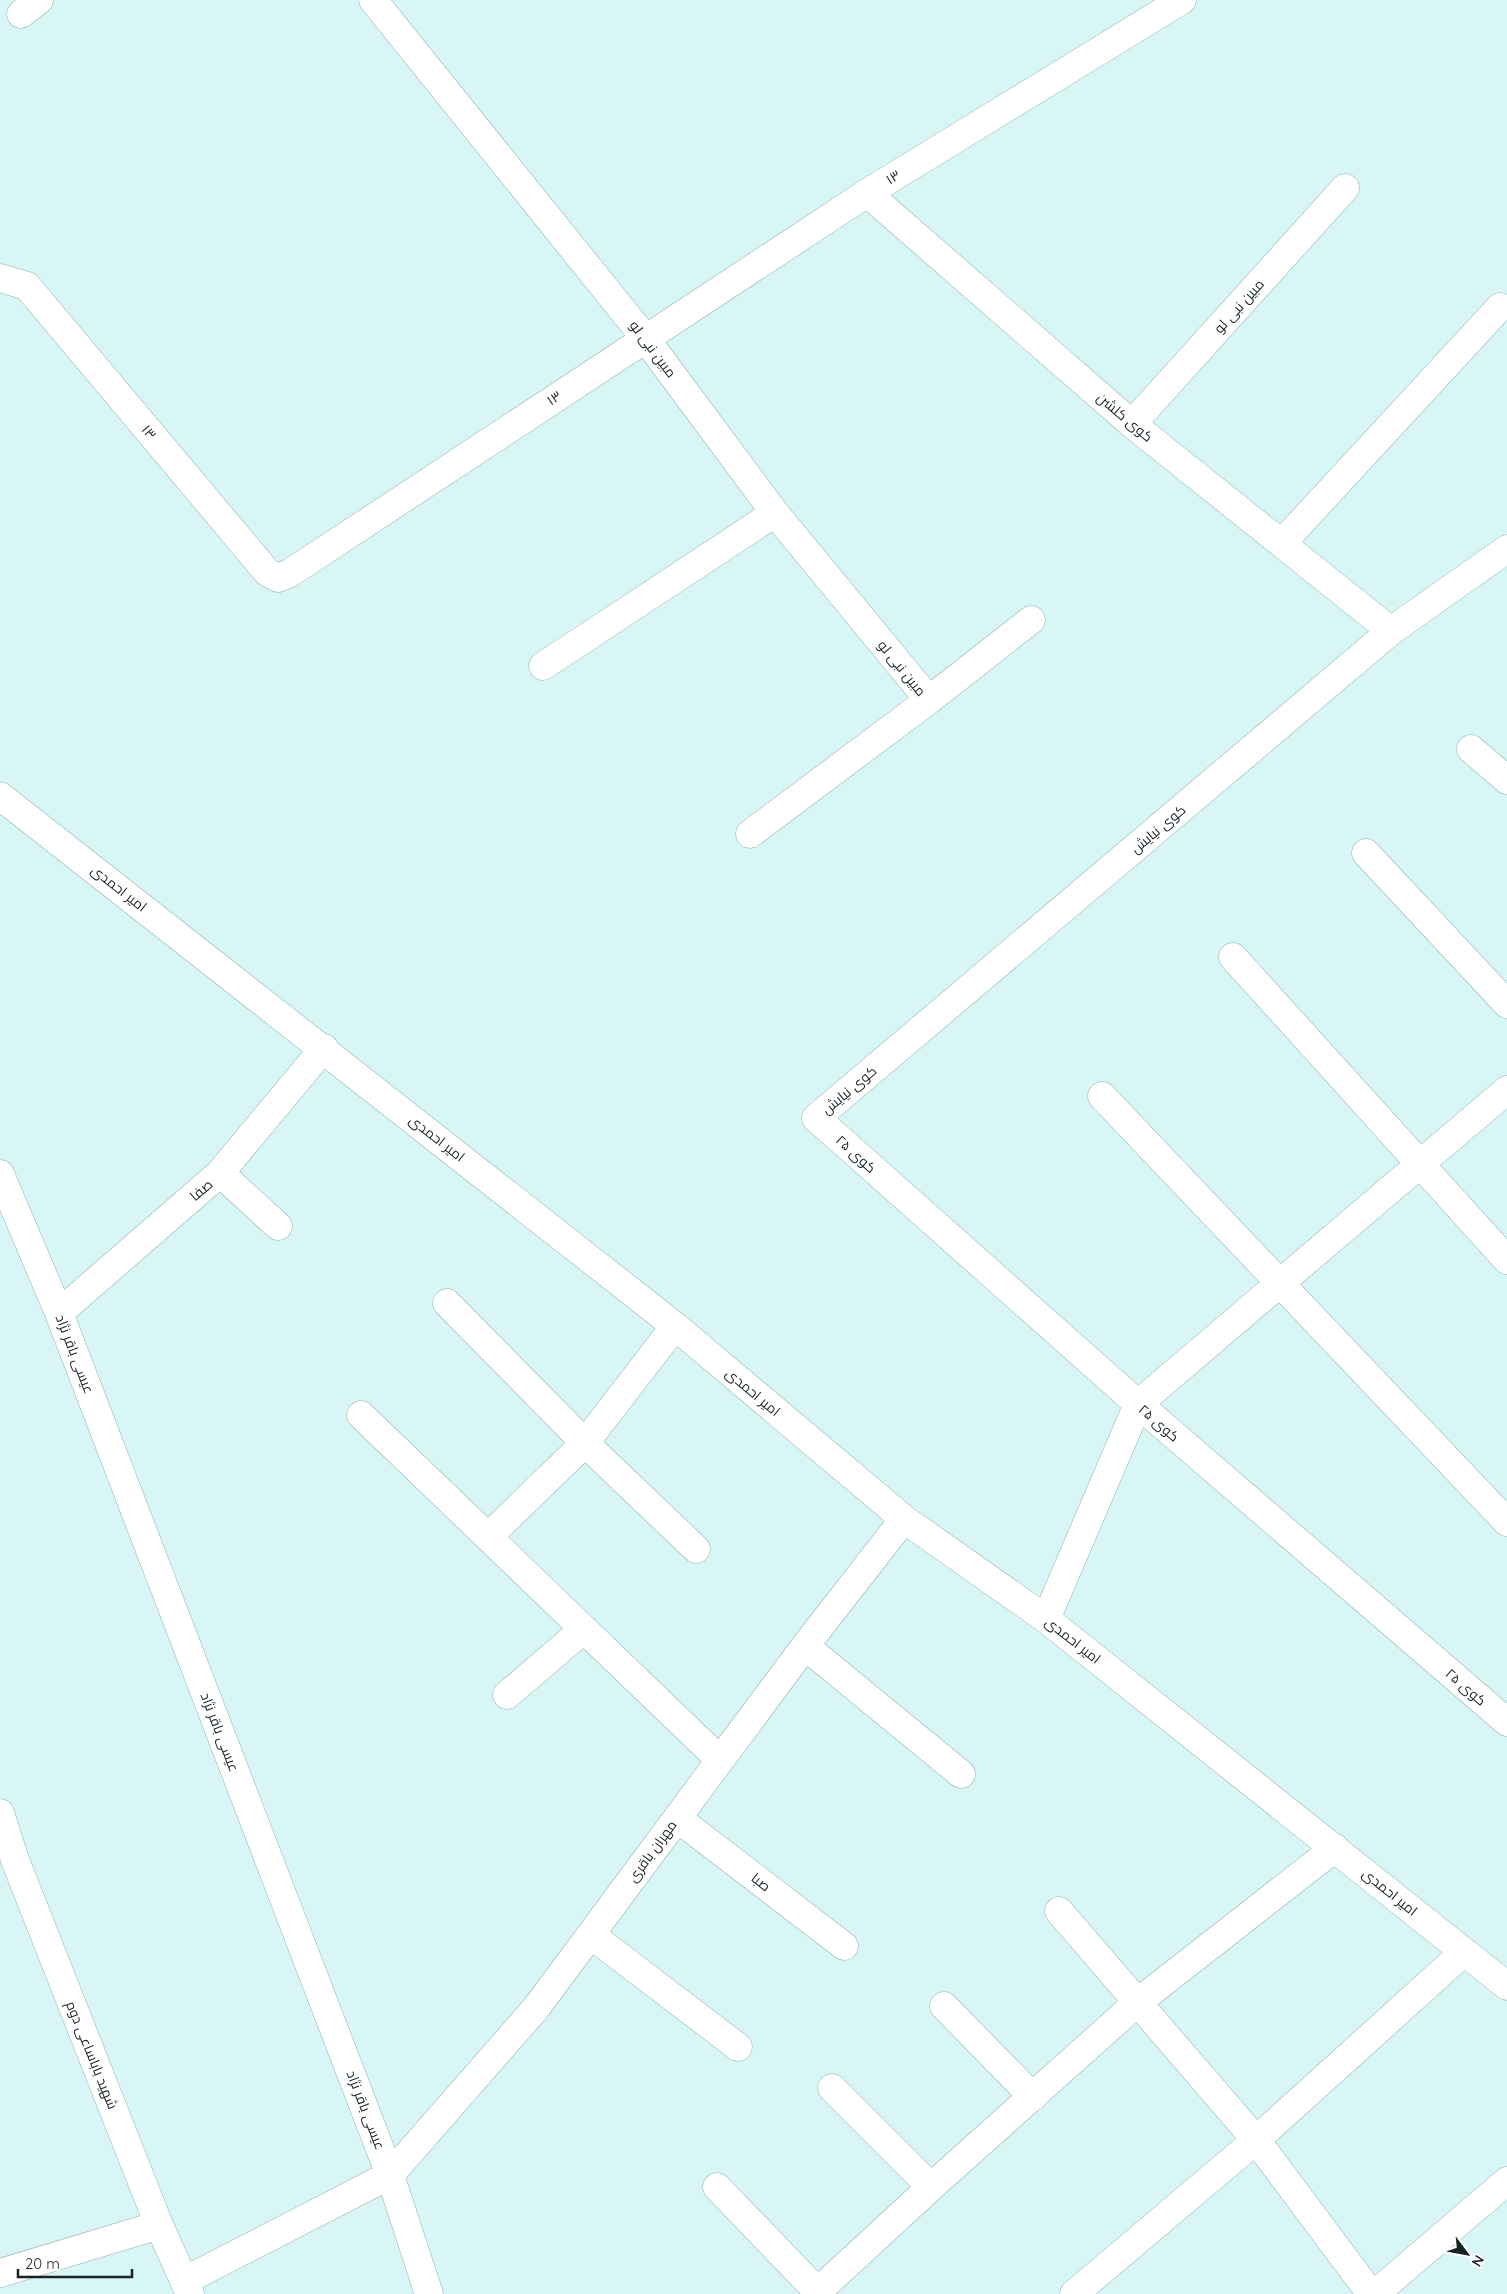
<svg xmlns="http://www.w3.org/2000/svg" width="1507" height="2294" font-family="Quicksand,Cairo,sans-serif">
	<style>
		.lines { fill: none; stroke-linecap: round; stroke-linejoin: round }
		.minor-casing { stroke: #93afaf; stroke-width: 29 }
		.secondary-casing { stroke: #93afaf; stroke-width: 29 }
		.minor { stroke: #fff; stroke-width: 28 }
		.secondary { stroke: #fff; stroke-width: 28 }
		.labels { text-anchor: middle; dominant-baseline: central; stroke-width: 4; stroke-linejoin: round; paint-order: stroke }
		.street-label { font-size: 14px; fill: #182323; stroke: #fff }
	</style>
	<rect width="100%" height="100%" fill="#d8f6f5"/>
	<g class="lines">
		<g class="minor-casing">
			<path id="minor" d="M373,0L645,338L775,513L929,700
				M21,14L39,0
				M867,193L1132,424L1391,631
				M0,278L27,286L267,572L278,578L290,573L867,193L1182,0
				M1132,424L1345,188
				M1282,543L1500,307
				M1507,549L1391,631L816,1118L1138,1404L1507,1722
				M543,666L775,513
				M1471,749L1507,780
				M750,834L929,700L1031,620
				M1366,853L1507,1004
				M1233,957L1507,1260
				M1102,1096L1507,1522
				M220,1173L278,1226
				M0,1174L59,1313L390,2175L429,2294
				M447,1303L585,1443L696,1549
				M59,1313L220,1173L324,1048
				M361,1415L720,1760
				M488,1537L585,1443L675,1326
				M1046,1619L1138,1404L1507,1090
				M805,1646L961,1774
				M507,1695L584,1629
				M677,1818L844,1946
				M1059,1911L1256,2140L1371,2294
				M591,1935L738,2047
				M944,2006L1033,2097
				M832,2088L931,2187
				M717,2187L820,2294
				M0,2273L159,2225
				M184,2281L390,2175L536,2008L805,1646L904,1519
				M815,2294L931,2187L1138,2002L1335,1848
				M1074,2294L1256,2140L1464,1952
				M1375,2294L1507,2181"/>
		</g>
		<g class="secondary-casing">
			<path id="secondary" d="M0,796L675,1326L904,1519L1046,1619L1507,1986
				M0,1813L15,1860L159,2225L190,2294"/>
		</g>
		<use href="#minor" class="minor"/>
		<use href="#secondary" class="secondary"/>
	</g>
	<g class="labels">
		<g class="street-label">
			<text transform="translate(893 177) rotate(-32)">۱۳</text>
			<text transform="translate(1239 306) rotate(-48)">مبین نبی لو</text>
			<text transform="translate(653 349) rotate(53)">مبین نبی لو</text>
			<text transform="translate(554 398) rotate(-34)">۱۳</text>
			<text transform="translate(1125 417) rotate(40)">کوی کلشن</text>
			<text transform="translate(149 432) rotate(50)">۱۳</text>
			<text transform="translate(902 668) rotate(51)">مبین نبی لو</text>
			<text transform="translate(1158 829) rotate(-40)">کوی نیایش</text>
			<text transform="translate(119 888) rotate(38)">امیر احمدی</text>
			<text transform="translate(849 1090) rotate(-40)">کوی نیایش</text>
			<text transform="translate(437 1138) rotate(38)">امیر احمدی</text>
			<text transform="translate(856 1154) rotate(42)">کوی ۲۵</text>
			<text transform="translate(201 1190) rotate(-41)">صفا</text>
			<text transform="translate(75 1354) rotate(69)">عیسی باقر نژاد</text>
			<text transform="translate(753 1392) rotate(40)">امیر احمدی</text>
			<text transform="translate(1159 1423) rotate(41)">کوی ۲۵</text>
			<text transform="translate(1073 1640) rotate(38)">امیر احمدی</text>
			<text transform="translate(1466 1687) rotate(41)">کوی ۲۵</text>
			<text transform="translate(220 1732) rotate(69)">عیسی باقر نژاد</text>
			<text transform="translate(652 1851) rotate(-54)">مهران باقری</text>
			<text transform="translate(761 1882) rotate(38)">صبا</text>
			<text transform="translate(1390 1892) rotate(39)">امیر احمدی</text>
			<text transform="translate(92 2055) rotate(68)">شهید باباساعی دوم</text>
			<text transform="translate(366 2110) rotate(69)">عیسی باقر نژاد</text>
		</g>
	</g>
	<g transform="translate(1467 2254) rotate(122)" stroke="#ffffff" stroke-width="4" paint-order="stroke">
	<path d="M0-4L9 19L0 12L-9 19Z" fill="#182323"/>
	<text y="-8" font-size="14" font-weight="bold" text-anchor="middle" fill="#182323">N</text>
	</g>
	<path d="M18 2269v8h114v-8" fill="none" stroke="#182323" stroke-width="2.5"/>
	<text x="25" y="2269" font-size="15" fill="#182323" stroke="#ffffff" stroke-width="4" paint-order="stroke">20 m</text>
</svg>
